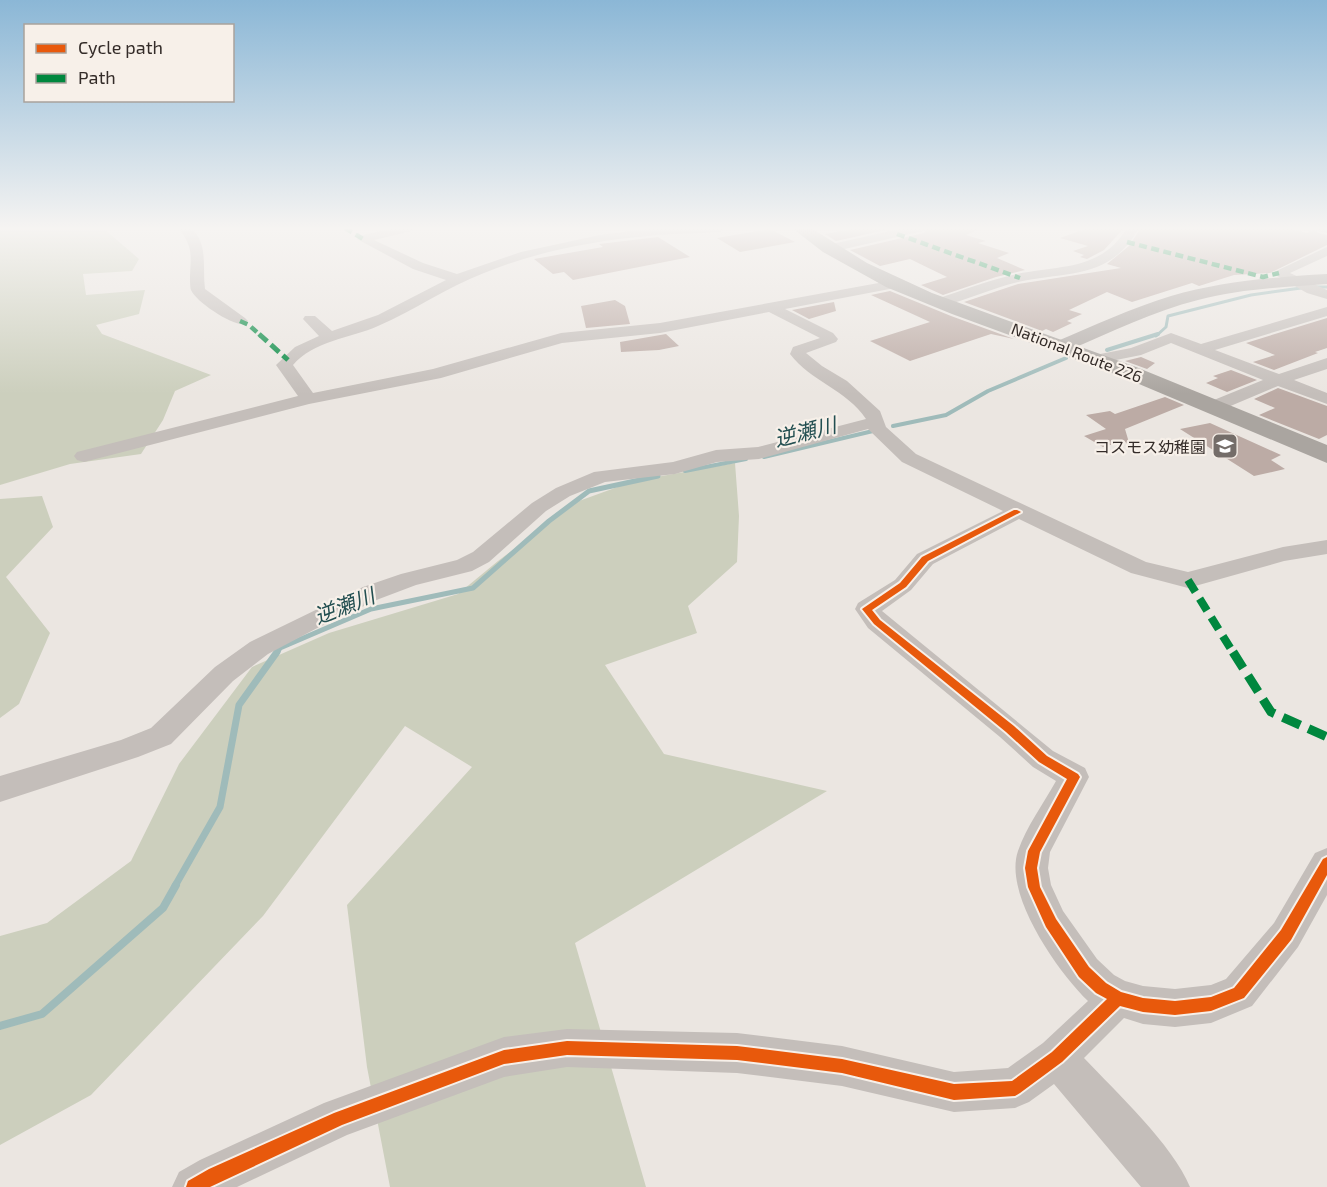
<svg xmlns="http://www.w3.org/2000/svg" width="1327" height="1187" font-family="'Exo 2','Noto Sans JP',sans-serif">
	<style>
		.green { fill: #cccfbd }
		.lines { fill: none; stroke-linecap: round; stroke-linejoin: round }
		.stream-far4 { stroke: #9fbbba; stroke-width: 3 }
		.stream-far3 { stroke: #9fbbba; stroke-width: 4 }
		.stream-far2 { stroke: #9fbbba; stroke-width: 5 }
		.stream-far1 { stroke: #9fbbba; stroke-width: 7 }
		.stream { stroke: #9fbbba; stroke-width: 8 }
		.building { fill: #bcaba5 }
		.minor { fill: #c4beba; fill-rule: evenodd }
		.major { fill: #b3ada9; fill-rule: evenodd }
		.highway { fill: #aaa5a0; fill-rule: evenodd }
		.quiet-far3 { stroke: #00873e; stroke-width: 4.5; stroke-dasharray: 8 4.5; stroke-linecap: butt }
		.quiet-far2 { stroke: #00873e; stroke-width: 5; stroke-dasharray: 11 5; stroke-linecap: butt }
		.quiet-far1 { stroke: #00873e; stroke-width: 8; stroke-dasharray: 14 8; stroke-linecap: butt }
		.quiet { stroke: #00873e; stroke-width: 9; stroke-dasharray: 19 9; stroke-linecap: butt }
		.cycleway-casing { stroke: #f7f0e9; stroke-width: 4 }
		.cycleway { fill: #e8590c; fill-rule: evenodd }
		.labels { text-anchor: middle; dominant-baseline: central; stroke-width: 4.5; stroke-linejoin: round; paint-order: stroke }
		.far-street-label { font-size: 16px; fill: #342c29; stroke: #f7f0e9 }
		.far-poi-label { font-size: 16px; fill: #342c29; stroke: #f7f0e9; text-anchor: end }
		.water-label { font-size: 21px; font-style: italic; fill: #234f51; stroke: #f7f0e9 }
	</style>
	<rect width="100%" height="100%" fill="#ebe6e1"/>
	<path class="green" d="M0,228H103L139,259L132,271L83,274L86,295L145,290L139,314L96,325L102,334L211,375L175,391L163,420L141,454L70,464L0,485Z
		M735,463L739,516L737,562L688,606L697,633L605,665L664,754L827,791L575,943L646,1187H390L367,1067L347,905L472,767L405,726L263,916L91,1095L0,1145V936L47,923L131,861L179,764L252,667L329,633L458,594L498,561L579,501L634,481Z
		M42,496L53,527L6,577L50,633L19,704L0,718V499Z"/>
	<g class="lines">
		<path class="stream-far4" d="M1315,287H1327
			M1156,336L1166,327L1168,316L1251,295L1301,288"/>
		<path class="stream-far3" d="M1107,350L1158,334
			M893,426L946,415L988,391L1066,358
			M764,457L873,431
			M685,471L746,459"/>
		<path class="stream-far2" d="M276,654L280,648L371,609L473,588L549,521L589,491L658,476"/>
		<path class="stream-far1" d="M175,886L220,807L239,705L277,652"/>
		<path class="stream" d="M0,1026L42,1014L163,908L176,885"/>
	</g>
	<path class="building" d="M858,228H894L836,241L825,234Z
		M927,228H981L966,235L986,241L978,243L1009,253L997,258L1025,270L996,277L943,295L921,285L947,277L910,259L880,266L850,250L924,233Z
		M1088,228H1124L1104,250L1087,259L1080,257L1084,255L1073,251L1088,246L1060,238Z
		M1141,228H1287L1307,233L1314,229L1318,233L1327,235V245L1270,273L1234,275L1199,286L1192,283L1132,302L1107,292L1069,310L1082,314L1067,321L1072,323L1053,332L1046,329L1042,331L964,302L1018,284L1121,268L1107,264L1129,246Z
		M770,229L795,242L740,252L717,238Z
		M658,237L690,257L573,280L564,272L553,274L534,259L603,247L599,244Z
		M890,291L951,316L1014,339L991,334L910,361L870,341L930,322L871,295Z
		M615,300L625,306L630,324L586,328L581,306Z
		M834,302L836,311L809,319L792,310Z
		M1327,318V348L1315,352L1318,353L1274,370L1253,362L1275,355L1246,343Z
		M666,334L679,346L659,350L621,352L620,342Z
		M1141,357L1155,363L1147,369L1125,361Z
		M1231,370L1257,380L1227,392L1206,383L1218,378L1213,376Z
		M1278,388L1327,406V435L1319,439L1259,415L1275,408L1254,399Z
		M1165,397L1184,405L1125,429L1130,446L1124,441L1103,447L1084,436L1106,429L1086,415L1110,411L1115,414Z
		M1210,423L1281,455L1271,460L1285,469L1254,476L1180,429Z"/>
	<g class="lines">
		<path class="minor" d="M178,228H191C209,244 202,268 205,289L245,318L248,321L245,324C234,327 196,302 191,290C190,287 190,280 190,276C191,254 193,246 178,228Z
			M394,228H414L412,231L374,240L423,263L457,274L521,252L600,235L654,228H726L720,232C696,234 672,233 647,236C592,241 535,252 484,273C447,287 415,310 378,326C351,338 313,341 293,365L313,393L433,369L561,333L660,323L895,280L902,284L900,287L785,309L833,333L838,339L836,342L806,353L822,366L847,381L880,411L886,427L916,454L1146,562L1188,572L1283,547L1327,540V554L1284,561L1188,588L1131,573L1019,519L933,564L911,590L882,611L1053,751L1085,768L1089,777L1050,852L1048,868L1051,885L1063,911L1097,959L1114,975L1125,981L1143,986L1175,989L1211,985L1226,979L1274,923L1315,853L1327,848V895L1298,947L1252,1006L1211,1023L1175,1027L1143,1024L1124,1018L1084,1058C1116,1092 1173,1145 1190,1187H1141L1054,1084L1029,1102L1015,1108L954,1112L842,1086L737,1073L567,1067L504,1077L347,1135L237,1187H172L179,1172L200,1160L324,1103L504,1037L567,1029L737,1033L842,1046L954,1072L1008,1068L1043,1043L1088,1001C1058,972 1003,894 1018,851C1026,827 1044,803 1056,781L1033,767L1000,737L868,628L855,609L858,603L895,580L917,554L1003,511L902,462L868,429L759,459L717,462L675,474L605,482L570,496L546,511L489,562L472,571L416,585L379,599L323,625L268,654L233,681L171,744L138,757L0,802V776L121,740L151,728L215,667L250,642L363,587L401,574L457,560L473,552L532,503L556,488L594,472L673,462L716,450L758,447L866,419C847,390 810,381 790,354L793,347L820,338L769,312L660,333L562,343L441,378L309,404L84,462L77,460L74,456L77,452L298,396L276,365L295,347L319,336L303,319L305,316H315L332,331L378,315L446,280L413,269L357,239L359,236Z
			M904,228H925L923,231L827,253L821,249L823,246Z
			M1127,228H1139C1110,280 1068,271 1018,282C992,288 968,300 942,306L935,302L937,299C963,290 989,280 1017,274C1060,265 1101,271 1127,228Z
			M1316,228H1327V233L1318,231Z
			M1327,247V256L1290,273L1327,290V299L1307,293L1272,273Z
			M1327,307V316L1215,350L1279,374L1327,358V369L1294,380L1327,393V404L1278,386L1221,410H1209L1206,406L1209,402L1263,380L1171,343L1141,355L1096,364L1088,359L1090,356L1131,348L1171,333L1201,344Z"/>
		<path class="major" d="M1327,274V284C1284,287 1240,289 1198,300C1154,311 1111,332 1069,350H1055L1052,346L1055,342C1093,326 1132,308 1171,296C1222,281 1275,277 1327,274Z"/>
		<path class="highway" d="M792,228H811L867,263L932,293L1136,367L1327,445V463L1120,376L952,314L886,287L823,252Z"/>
		<path class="quiet-far3" d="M345,228L363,239
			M897,234L1020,278
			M1127,242L1263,277L1279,273
			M240,321L249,325L261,336"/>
		<path class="quiet-far2" d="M259,334L288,360"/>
		<path class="quiet-far1" d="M1188,580L1234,654"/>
		<path class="quiet" d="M1233,652L1271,712L1327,737"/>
		<g class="cycleway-casing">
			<path id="cycleway" d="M1014,510H1017L1021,512L928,561L906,587L872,610L880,620L1014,726L1047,756L1078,774L1080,777L1040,852L1037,868L1040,887L1056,919L1089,967L1106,983L1121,992L1143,998L1175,1001L1211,997L1234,988L1281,930L1323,859L1327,857V875L1291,940L1244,998L1211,1011L1175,1015L1143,1012L1120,1006L1062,1062L1020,1093L1015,1096L954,1100L842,1073L737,1060L567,1055L504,1064L342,1125L210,1187H186L188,1181L209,1169L334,1113L504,1050L567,1041L737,1046L842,1059L954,1084L1012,1081L1052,1052L1107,999L1096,993L1079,977L1046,927L1028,887L1025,868L1028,851L1067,779L1039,762L1006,732L874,624L862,609L900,583L922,557Z"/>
		</g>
		<use href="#cycleway" class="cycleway"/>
	</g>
	<linearGradient id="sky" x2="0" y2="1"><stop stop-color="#8bb7d6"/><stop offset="0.58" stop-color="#f6f4f2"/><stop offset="1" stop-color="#f6f4f2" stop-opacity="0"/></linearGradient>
	<rect width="1327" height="394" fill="url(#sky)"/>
	<defs>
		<g id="school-square" transform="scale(1.35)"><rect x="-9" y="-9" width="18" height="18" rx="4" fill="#746d69" stroke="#f7f0e9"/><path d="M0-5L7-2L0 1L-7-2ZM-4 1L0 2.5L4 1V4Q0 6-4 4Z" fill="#fff"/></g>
	</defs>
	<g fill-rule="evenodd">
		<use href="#school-square" x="1225" y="446"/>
	</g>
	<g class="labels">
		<g class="far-street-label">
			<text transform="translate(1077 352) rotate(21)">National Route 226</text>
		</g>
		<g class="far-poi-label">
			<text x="1206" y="446">コスモス幼稚園</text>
		</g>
		<g class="water-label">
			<text transform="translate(805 431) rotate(-14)">逆瀬川</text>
			<text transform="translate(344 605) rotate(-21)">逆瀬川</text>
		</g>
	</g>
	<rect x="24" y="24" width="210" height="78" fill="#f7f0e9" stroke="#a9a29c" stroke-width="1.5"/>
	<rect x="36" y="44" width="30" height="9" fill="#e8590c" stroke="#a9a29c" stroke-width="1.5"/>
	<text x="78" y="54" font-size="18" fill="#342c29">Cycle path</text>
	<rect x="36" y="74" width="30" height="9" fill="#00873e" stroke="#a9a29c" stroke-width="1.5"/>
	<text x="78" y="84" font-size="18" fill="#342c29">Path</text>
</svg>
